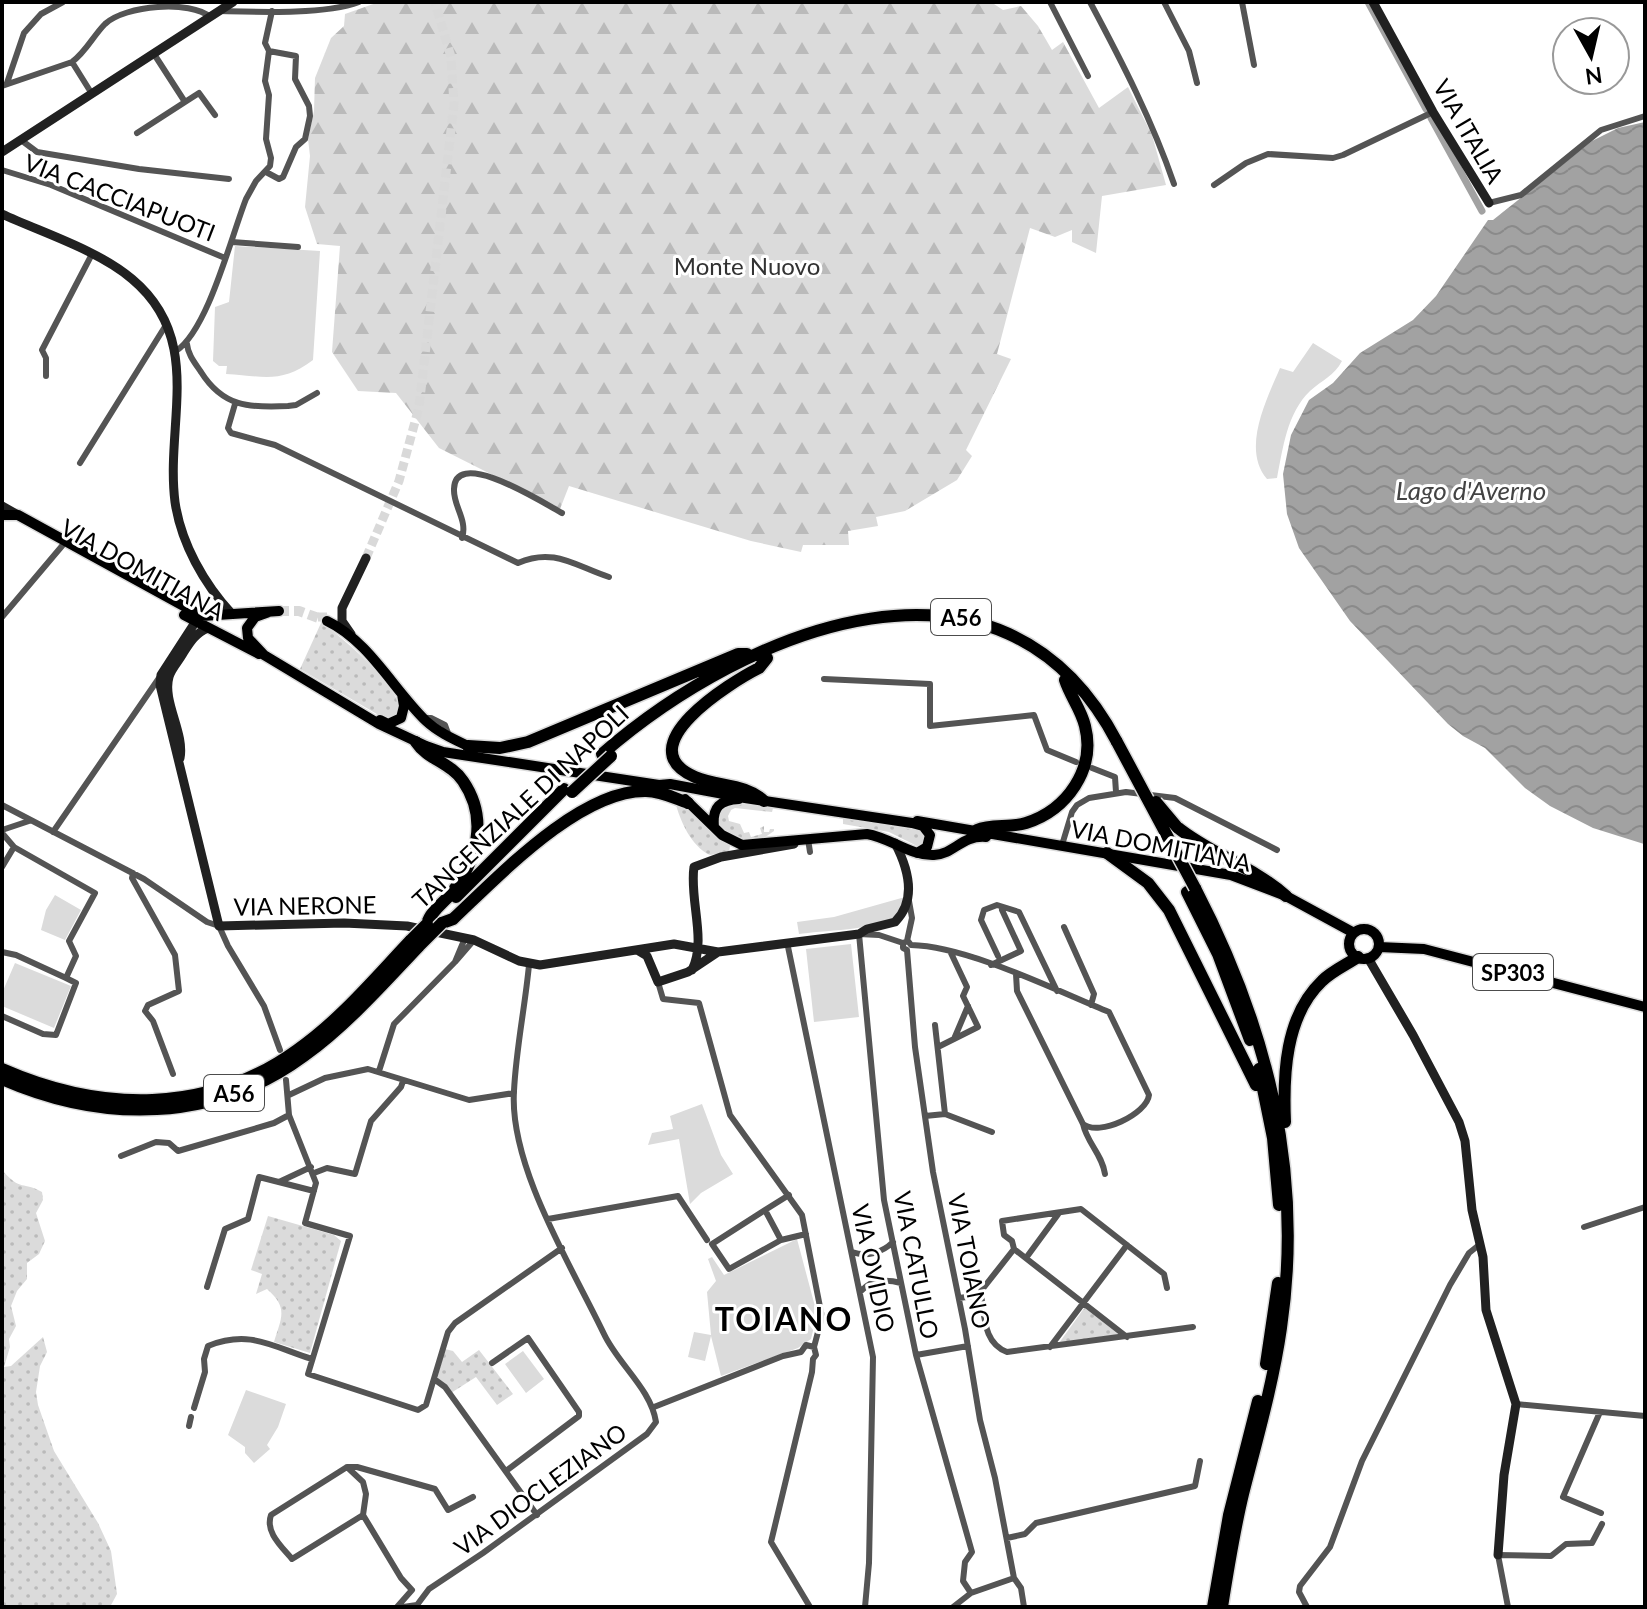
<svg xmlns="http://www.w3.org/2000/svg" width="1647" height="1609" font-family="Lato,sans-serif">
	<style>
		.grass { fill: url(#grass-dots) }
		.forest { fill: url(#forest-firs) }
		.park { fill: #dbdbdb }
		.water { fill: url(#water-waves) }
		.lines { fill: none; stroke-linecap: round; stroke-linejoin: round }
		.canal { stroke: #a2a2a2; stroke-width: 7 }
		.secondary-tunnel { stroke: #d9d9d9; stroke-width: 9; stroke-dasharray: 9 4.5; stroke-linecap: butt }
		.primary-tunnel { stroke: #d9d9d9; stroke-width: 10; stroke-dasharray: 10 5; stroke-linecap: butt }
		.primary-casing { stroke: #dbdbdb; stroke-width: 13 }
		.highway-casing { stroke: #dbdbdb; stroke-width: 15 }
		.street { stroke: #545454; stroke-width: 6 }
		.secondary { stroke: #212121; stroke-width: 9 }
		.primary { stroke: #000; stroke-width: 10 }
		.highway { stroke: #000; stroke-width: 12 }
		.highway-bridge-casing { stroke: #dbdbdb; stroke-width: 15; stroke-linecap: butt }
		.highway-bridge { stroke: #000; stroke-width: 12 }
		.labels { text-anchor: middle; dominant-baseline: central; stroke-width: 6; stroke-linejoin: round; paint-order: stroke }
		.shield { fill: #fff; stroke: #4c4c4c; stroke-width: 2 }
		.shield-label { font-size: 22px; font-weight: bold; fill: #000 }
		.street-label { font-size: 24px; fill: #000; stroke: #fff }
		.park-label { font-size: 24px; fill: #323232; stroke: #fff }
		.water-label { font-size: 26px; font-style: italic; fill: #434343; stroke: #fff }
		.district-label { font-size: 32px; font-weight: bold; letter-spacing: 2px; fill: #000; stroke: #fff }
	</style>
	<defs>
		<pattern id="grass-dots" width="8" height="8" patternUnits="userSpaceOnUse" patternTransform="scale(2)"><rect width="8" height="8" fill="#dbdbdb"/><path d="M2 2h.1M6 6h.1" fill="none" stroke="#bababa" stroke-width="1.8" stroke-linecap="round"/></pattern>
		<pattern id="forest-firs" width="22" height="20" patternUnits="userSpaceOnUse" patternTransform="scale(2)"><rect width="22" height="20" fill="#dbdbdb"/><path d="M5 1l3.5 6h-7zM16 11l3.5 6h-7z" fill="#bababa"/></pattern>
		<pattern id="water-waves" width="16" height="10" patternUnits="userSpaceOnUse" patternTransform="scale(2)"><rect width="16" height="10" fill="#a2a2a2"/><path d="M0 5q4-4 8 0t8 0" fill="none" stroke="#8a8a8a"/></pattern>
	</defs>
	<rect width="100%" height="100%" fill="#fff"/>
	<path class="grass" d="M321,623C341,635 405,691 400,714L387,720L300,669Z
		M675,801L697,816L730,846L729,852L710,855C691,846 680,821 675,801Z
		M736,803L773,808L772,812L735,808L731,810L728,816L729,821L740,824L744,833L749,832L751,837L762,834L760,828L764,826V832H769L770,829H774V831L761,840L756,838V840C740,840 723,836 717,819L722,807Z
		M843,818L916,828L926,835L924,844L917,846L889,832L843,824Z
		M2,1170C21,1192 23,1181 42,1192L43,1200L36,1213L45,1241L39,1254L27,1263V1279L17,1291L11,1306L16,1326L9,1339L10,1347L4,1367L11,1366L43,1337L47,1352L40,1366L36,1392L38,1405L54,1451L98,1523L111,1551L117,1594L110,1607H2Z
		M268,1216L334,1235L341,1241L310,1353L274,1342C281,1318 289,1308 267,1289L256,1294L262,1274L251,1270Z
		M1085,1307L1121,1334L1059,1343Z
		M445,1349L453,1351L462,1362L479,1350L513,1394L497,1405L476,1377L451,1393L437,1379Z"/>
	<path class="forest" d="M379,2H991L1003,10L1021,6L1038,26L1052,50L1063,42L1099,108L1128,87L1152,135L1166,185L1102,196L1096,253L1072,242V230L1055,237L1030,228L997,354L1011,359L966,450L972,456L957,480L905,511L876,517L878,526L848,531L849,545H803L801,552L751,541L569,486L560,509L439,448L396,393L358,391L332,352L340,246L317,244L305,207L310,156L308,139L314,111L315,78L331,38L344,26L345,14Z"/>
	<path class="park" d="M235,246L320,251L313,360C282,384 263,376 226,374L227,366H219L213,361L215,307L229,302Z
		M1313,343L1342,361C1334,376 1322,380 1310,391C1287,413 1283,448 1277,478L1267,479C1241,449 1267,399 1280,368L1293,372Z
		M55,895L81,910L65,940L41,930L46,910Z
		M905,897C903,905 901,913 893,919C880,929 818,931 799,934L797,922L834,917Z
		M851,944L859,1017L814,1022L806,949Z
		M15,963L71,986L54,1028L2,1006V993Z
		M702,1104L721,1155L733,1174L701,1193L690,1204L679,1139L648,1145L652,1133L673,1129L670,1116Z
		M797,1239L817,1314L811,1339L798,1348L721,1376L711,1336L705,1361L688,1357L694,1332L711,1335L707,1292L716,1281L708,1259L712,1257L724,1275Z
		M523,1351L544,1379L526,1393L505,1364Z
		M246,1390L286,1404L278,1427L267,1445L270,1449L254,1463L245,1453V1447L228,1435Z"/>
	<path class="water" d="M1645,122V844H1644L1593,828L1550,806L1525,788L1485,748L1463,736L1448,724L1350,621L1299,548L1287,514L1283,474L1291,435L1309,400L1333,383L1360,353L1413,320L1436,296L1488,220H1493L1592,141L1618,128Z"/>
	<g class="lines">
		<path class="canal" d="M1368,2L1426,109
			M1431,118L1482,211"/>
		<path class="secondary-tunnel" d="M366,558L399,481L419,407L454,104L451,57L435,2
			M318,617H328"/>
		<path class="primary-tunnel" d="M279,611H299L327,621"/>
		<g class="primary-casing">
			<path id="primary" d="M2,515H18L202,616L279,611
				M269,612L255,617L247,628L248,638L264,655L379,724L426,746L443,752L659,785L670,784L745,798L912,823L923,826L930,835L927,847L917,853
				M184,615L259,654
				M327,621C369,641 393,689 426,721C440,734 458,741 474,749
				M380,720L388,724L401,718L404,706L402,694
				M685,799L722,835L742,845L867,834C891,838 910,856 934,855C955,854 961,835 986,837
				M917,821L1231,875L1286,896L1354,933
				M714,827C712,807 720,800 739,799
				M1349 944a15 15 0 1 1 30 0a15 15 0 1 1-30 0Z
				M1379,947L1424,949L1645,1007"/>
		</g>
		<g class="highway-casing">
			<path id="highway" d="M416,742C427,759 451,763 463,781C489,819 477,861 450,895C442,904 430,912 427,924
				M468,746L500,748L528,742L738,654H747
				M602,754C747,628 1002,523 1117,742
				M764,801C745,783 718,787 695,777C626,747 731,682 759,668L767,658
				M1177,827C1210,854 1254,867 1286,896
				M977,830C991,824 1010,828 1026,823C1067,810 1096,769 1085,726C1081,709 1070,696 1065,680
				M1107,853L1148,883L1169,910L1256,1085
				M1195,888C1267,1027 1304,1171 1281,1328C1273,1384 1257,1439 1243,1494C1234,1531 1228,1569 1222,1607
				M1187,892L1218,954L1250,1040
				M456,897L564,789
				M442,923L453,919C500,875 580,790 646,791C661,791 674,798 688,803
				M2,1069C100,1112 207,1115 297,1050C340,1020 375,978 411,940
				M1259,1069L1273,1138L1279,1205
				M2,1079C103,1123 213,1123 304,1056C347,1025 383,984 419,946
				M1285,1122C1283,1075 1285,1016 1322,981C1332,971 1346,965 1358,957
				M1266,1364L1278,1283
				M1213,1607L1229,1515L1258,1401"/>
		</g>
		<path class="street" d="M1050,2L1088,76
			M1090,2C1122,62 1152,120 1174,184
			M1164,2L1189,51L1197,83
			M1242,2L1254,65
			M219,11C257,12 324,15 359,2
			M154,54L185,102L199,93L215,115
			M72,62L92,94
			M7,83L24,33L41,14L63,2
			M2,86L72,62C86,52 93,36 105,24C125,5 191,0 210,17
			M137,133L185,102
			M21,140L37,152L139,169L229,179
			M2,170L51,185L225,258
			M266,172L279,179L283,177L296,147L305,139L310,116L309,106L295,79L296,56L269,51
			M1214,185L1246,163L1268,154L1333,158L1343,155L1433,112
			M1489,203L1521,195L1601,130L1645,116
			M232,242L298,247
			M187,344C188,355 195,363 201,372C223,407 249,408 288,406L296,405L317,393
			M176,351C208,330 231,237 246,199L256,181L270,166L271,158L266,139L269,95L265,81L269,51L265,43L272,11
			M46,376V358L42,350L92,254
			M235,404L228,428L231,433L275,445L518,563C554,547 575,566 609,577
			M80,463L166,325
			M462,538C468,520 453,506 454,489C455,446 545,504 562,513
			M2,617L62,546
			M824,679L930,684V726L1034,715L1047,750L1076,762
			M423,718H431L445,725L449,736
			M1092,768L1115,777L1116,792
			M2,805L144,879L207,922L219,926L228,946L264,1006L280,1050
			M2,830L29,821
			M53,832L159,678
			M2,833L14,847L2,867
			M808,839L810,852
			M1062,845L1072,812L1077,805L1089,798L1126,792L1175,798L1277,850
			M133,873L132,878L175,955L179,991L148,1005L145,1011L153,1021L173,1074
			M1064,927L1094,994L1091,1005
			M465,938L455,962L474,940
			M907,941L912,918L909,901
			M787,942L873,1357L869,1563L865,1607
			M903,943V948L907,950L915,1047L933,1172L965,1329L980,1420L995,1478L1014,1578L1021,1588L1024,1607
			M2,952L16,955L66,978L76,956L69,941L95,893L14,847
			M998,956L981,920L984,910L997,905L1019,912L1057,991
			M991,965L1021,951L1002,910
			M658,982L663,999L699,1003L730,1115L802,1215L822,1317L814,1347
			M2,1016L43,1034L56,1035L76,983L66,978
			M935,1025L945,1114
			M954,1039L968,1006
			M938,1047L978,1027L963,996L967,987L950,951
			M379,1071L394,1024L455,962
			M286,1080L289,1115L316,1183L305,1223L350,1236L308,1374L418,1410L426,1405L448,1332L455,1323L562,1248
			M289,1095L325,1078L368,1069L469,1100L514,1093
			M925,1116L945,1114L992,1132
			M1083,1124C1087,1143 1102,1154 1105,1174
			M121,1156L156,1142L169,1143L178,1151L274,1123L289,1115
			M314,1173L327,1168L355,1174L371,1121L401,1087L403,1081
			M279,1182L311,1167
			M789,1195L765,1210L781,1240L806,1234
			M765,1210L712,1244L729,1269L781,1240
			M548,1219L678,1196L707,1240
			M1584,1227L1645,1207
			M1014,1249L1012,1241L1004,1235L1002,1221L1081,1209L1164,1274L1167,1288
			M852,1252C866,1257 882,1253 893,1242
			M1026,1258L1059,1213
			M207,1287L225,1229L248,1219L259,1177L314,1191
			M861,1291C871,1280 886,1279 901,1283
			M981,1295V1291L1014,1249L1127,1337
			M959,1298L981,1295C985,1316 983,1343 1007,1352L1193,1327
			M1050,1347L1127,1245
			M916,1355L968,1346
			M492,1363L528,1338L579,1412V1416L506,1471
			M434,1379L445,1387L537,1515
			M1516,1404L1645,1416
			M654,1407L783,1356L801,1352L806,1345L814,1347
			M194,1408L205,1372L204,1359L208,1346C250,1329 273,1347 312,1359
			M1600,1412L1563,1497L1601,1513
			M189,1426L191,1417
			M347,1467H357L435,1489L448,1510L473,1497
			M363,1515L292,1559C281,1546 265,1532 271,1515L347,1467L363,1482L366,1494L363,1515L401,1578L412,1590
			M1007,1538L1025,1534L1036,1523L1195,1486L1200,1461
			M971,1593L963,1581L965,1562L972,1552L916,1355L884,1200L859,934L879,935L903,943L908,941L911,945C967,946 1055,990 1109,1012L1149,1095C1147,1114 1099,1137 1083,1124L1017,991L1016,974
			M397,1607L412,1590
			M403,1607L417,1605L429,1589L483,1553L647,1434L656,1422C651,1389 618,1364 604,1334C572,1267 509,1166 514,1091C516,1049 525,1007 529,965
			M810,1607L771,1542L812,1372L813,1359L816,1355L814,1347
			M953,1607L971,1593L1014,1578
			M1307,1607L1299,1592L1300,1586L1330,1547L1362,1461L1450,1285L1469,1253L1479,1245
			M1508,1607L1498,1555L1551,1556L1566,1544L1592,1543L1602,1524"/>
		<path class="secondary" d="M1373,2L1433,112L1489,203
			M2,152L233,2
			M2,214C43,233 98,250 132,279C205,340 165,423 175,502C181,543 204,584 232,614
			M2,506L18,515
			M196,621L161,675L160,685L219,926L344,923L407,926L474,940L519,961L540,965L674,944L718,952L859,934L867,929L895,922C917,900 908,868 895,843
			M351,634L342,621V608L366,558
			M180,758C185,733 162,701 169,677C171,669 178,662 182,655C189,644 195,633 208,628
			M637,950L647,956L658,982L688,972L718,952
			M1368,958L1413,1035L1459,1122L1465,1141L1472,1210L1483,1257L1486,1310L1516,1404L1504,1475L1498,1555
			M692,970C707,940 689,899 694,867L721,857L794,844"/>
		<use href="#primary" class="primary"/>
		<use href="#highway" class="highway"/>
		<g class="highway-bridge-casing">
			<path id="highway-bridge" d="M1117,742L1195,888
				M572,792L611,756
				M1156,802L1177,827
				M411,940L427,924
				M419,946L442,923"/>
		</g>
		<use href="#highway-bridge" class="highway-bridge"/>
	</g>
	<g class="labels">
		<g class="shield">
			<rect x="931" y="599" width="60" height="36" rx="6"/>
			<rect x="1473" y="954" width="80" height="36" rx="6"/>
			<rect x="204" y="1075" width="60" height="36" rx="6"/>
		</g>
		<g class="shield-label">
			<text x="961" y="617">A56</text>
			<text x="1513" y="972">SP303</text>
			<text x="234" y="1093">A56</text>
		</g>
		<g class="street-label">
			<text transform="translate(1469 131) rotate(60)">VIA ITALIA</text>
			<text transform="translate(120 197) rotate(21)">VIA CACCIAPUOTI</text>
			<text transform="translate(143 569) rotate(29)">VIA DOMITIANA</text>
			<text transform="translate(520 806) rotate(-43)">TANGENZIALE DI NAPOLI</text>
			<text transform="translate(1161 845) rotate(11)">VIA DOMITIANA</text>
			<text transform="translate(305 905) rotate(-1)">VIA NERONE</text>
			<text transform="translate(970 1261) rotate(79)">VIA TOIANO</text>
			<text transform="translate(917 1265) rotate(79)">VIA CATULLO</text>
			<text transform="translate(874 1268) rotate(78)">VIA OVIDIO</text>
			<text transform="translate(540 1489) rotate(-36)">VIA DIOCLEZIANO</text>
		</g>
		<g class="park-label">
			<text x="747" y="265">Monte Nuovo</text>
		</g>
		<g class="water-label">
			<text x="1471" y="490">Lago d'Averno</text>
		</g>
		<g class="district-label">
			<text x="784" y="1318">TOIANO</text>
		</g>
	</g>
	<rect width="1647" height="1609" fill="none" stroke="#000000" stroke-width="8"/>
	<g transform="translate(1591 56) rotate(172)"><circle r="38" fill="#ffffff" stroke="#999999" stroke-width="2"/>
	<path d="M0-6L14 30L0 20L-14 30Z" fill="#000000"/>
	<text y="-12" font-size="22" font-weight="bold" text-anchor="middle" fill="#000000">N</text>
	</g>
</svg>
